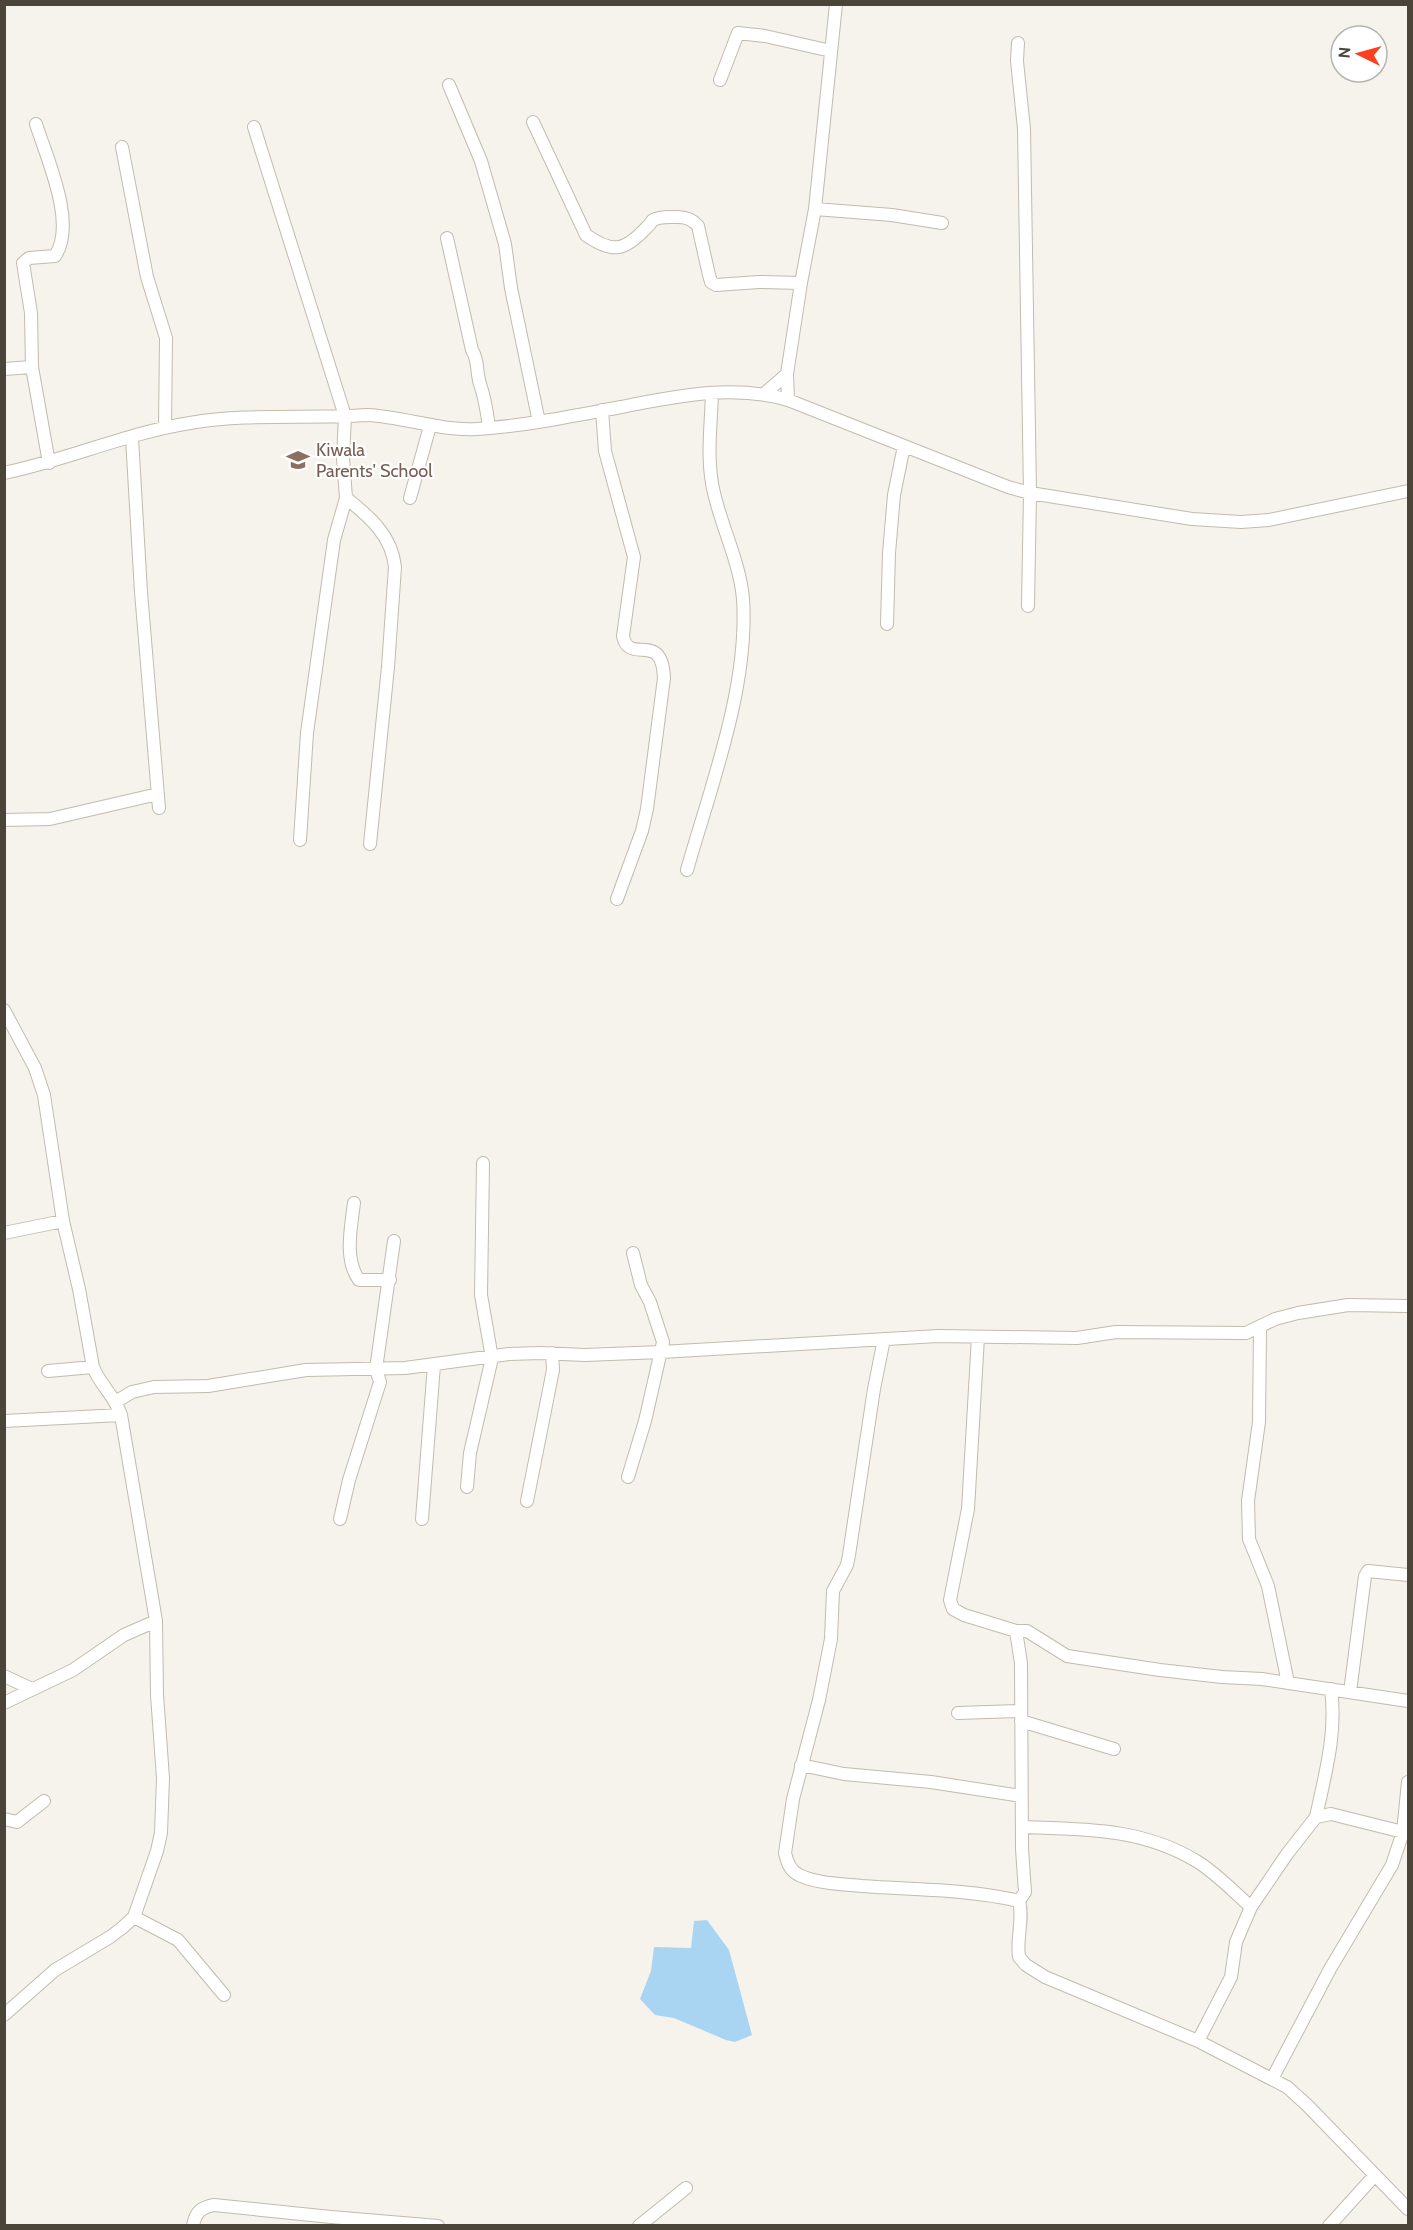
<svg xmlns="http://www.w3.org/2000/svg" width="1413" height="2230" font-family="Cabin,sans-serif">
	<style>
		.water { fill: #a9d4f2 }
		.lines { fill: none; stroke-linecap: round; stroke-linejoin: round }
		.minor-casing { stroke: #c2bbae; stroke-width: 14 }
		.minor { stroke: #fff; stroke-width: 12 }
		.labels { text-anchor: middle; dominant-baseline: central; stroke-width: 4.5; stroke-linejoin: round; paint-order: stroke }
		.education-label { font-size: 18px; fill: #785e54; stroke: #fff; text-anchor: start }
	</style>
	<rect width="100%" height="100%" fill="#f6f3ec"/>
	<path class="water" d="M707,1920L729,1950L752,2035L735,2042L726,2040L674,2018L655,2015L640,1999L651,1971L654,1947L691,1948L694,1921Z"/>
	<g class="lines">
		<g class="minor-casing">
			<path id="minor" d="M1018,43L1017,61L1024,129L1030,493L1028,606
				M720,80L738,33L765,36L831,51
				M449,85L481,161L505,244L511,288L539,422
				M533,122L586,235C613,254 625,251 647,227C650,225 651,222 653,220C660,216 670,217 677,217C686,217 692,219 698,226L709,275L711,282L716,285L759,282L801,283
				M36,124C47,159 77,224 55,256L29,258L23,263L31,313L32,367L49,463
				M254,127L345,416L343,458L346,498C370,517 392,536 395,567L388,667L370,844
				M122,147L147,277L166,338L165,428
				M815,209L892,215L942,223
				M447,238L472,350C479,361 476,372 480,384C485,398 487,412 489,427
				M4,369L32,367
				M764,394L787,374
				M788,400L787,374L801,283L815,209L836,4
				M602,410L605,451L634,557L623,636C629,666 662,629 664,678L647,809L642,831L617,899
				M132,438L141,592L159,808
				M4,473C67,460 127,433 190,423C249,413 309,419 368,415C405,417 439,431 477,429C525,426 573,416 621,407C676,396 734,384 788,400L1008,487L1030,493L1192,519L1241,522L1269,520L1408,491
				M410,498L430,426
				M887,624L889,553L894,495L904,446
				M4,820L50,819L158,794
				M300,840L307,733L334,540L346,498
				M687,870C711,786 749,686 743,599C740,563 722,528 714,493C706,461 711,426 712,393
				M4,1010L35,1068L44,1095L63,1221L79,1289L93,1367C100,1385 115,1396 121,1415L156,1621L157,1695L163,1778L161,1833L157,1851L134,1917L122,1928L110,1937L55,1970L4,2015
				M354,1203C351,1227 344,1260 359,1280H390
				M4,1233L63,1221
				M1260,1328L1259,1422L1248,1501L1249,1539L1268,1586L1288,1683
				M978,1337L968,1509L950,1600L953,1609L964,1615L1016,1631H1027L1067,1656L1160,1670L1222,1677L1262,1679L1408,1701
				M884,1339L874,1389L849,1555L847,1565L833,1591L831,1639L819,1700L793,1799L785,1853C787,1862 790,1871 799,1875C818,1884 842,1884 862,1886C915,1890 968,1889 1019,1901
				M48,1371L93,1367
				M117,1401L132,1392L154,1387L208,1386L306,1370L405,1368L509,1354L540,1353L585,1355L661,1352L938,1336L1077,1338L1116,1332L1246,1333L1275,1319L1298,1313L1348,1305L1408,1306
				M4,1421L121,1415
				M628,1477L645,1421L663,1342L650,1302L641,1285L633,1253
				M467,1487L470,1453L492,1358L481,1295L483,1163
				M527,1501L553,1370L552,1353
				M340,1519L349,1480L380,1382L376,1369L394,1241
				M422,1519L434,1365
				M1016,1631L1021,1663L1022,1849L1025,1892L1019,1901C1024,1919 1016,1938 1019,1957L1026,1965L1045,1977L1198,2041L1287,2087L1307,2105L1408,2209
				M4,1676L32,1689
				M1350,1692L1365,1576L1368,1571L1408,1575
				M4,1703L73,1670L124,1635L156,1621
				M958,1713L1021,1711
				M1021,1721L1114,1749
				M801,1765L844,1774L931,1782L1021,1796
				M1316,1817C1325,1774 1337,1734 1331,1689
				M4,1819L17,1822L44,1801
				M1023,1827C1085,1829 1143,1828 1198,1862C1217,1874 1234,1892 1251,1907
				M134,1917L178,1940L224,1995
				M1198,2041L1231,1977L1236,1942L1251,1907L1287,1854L1316,1817L1331,1814L1403,1832
				M1272,2079L1330,1969L1392,1865L1403,1832L1408,1782
				M193,2226C195,2212 202,2207 214,2205L331,2217L438,2226
				M639,2226L686,2188
				M1329,2226L1375,2175"/>
		</g>
		<use href="#minor" class="minor"/>
	</g>
	<defs>
		<g id="school-bare" transform="scale(1.8)"><path d="M0-5L7-2L0 1L-7-2ZM-4 1L0 2.5L4 1V4Q0 6-4 4Z" fill="#8d6e63" stroke="#fff" stroke-width="2.5" paint-order="stroke"/></g>
	</defs>
	<g fill-rule="evenodd">
		<use href="#school-bare" x="298" y="460"/>
	</g>
	<g class="labels">
		<g class="education-label">
			<text x="316" y="450">Kiwala<tspan x="316" dy="21">Parents' School</tspan></text>
		</g>
	</g>
	<rect width="1413" height="2230" fill="none" stroke="#4b4439" stroke-width="12"/>
	<g transform="translate(1359 54) rotate(275)"><circle r="28" fill="#ffffff" stroke="#b7b4b0" stroke-width="1.5"/>
	<path d="M0-4.5L10 22L0 15L-10 22Z" fill="#fc3f1d"/>
	<text y="-9" font-size="16" font-weight="bold" text-anchor="middle" fill="#4b4439">N</text>
	</g>
</svg>
